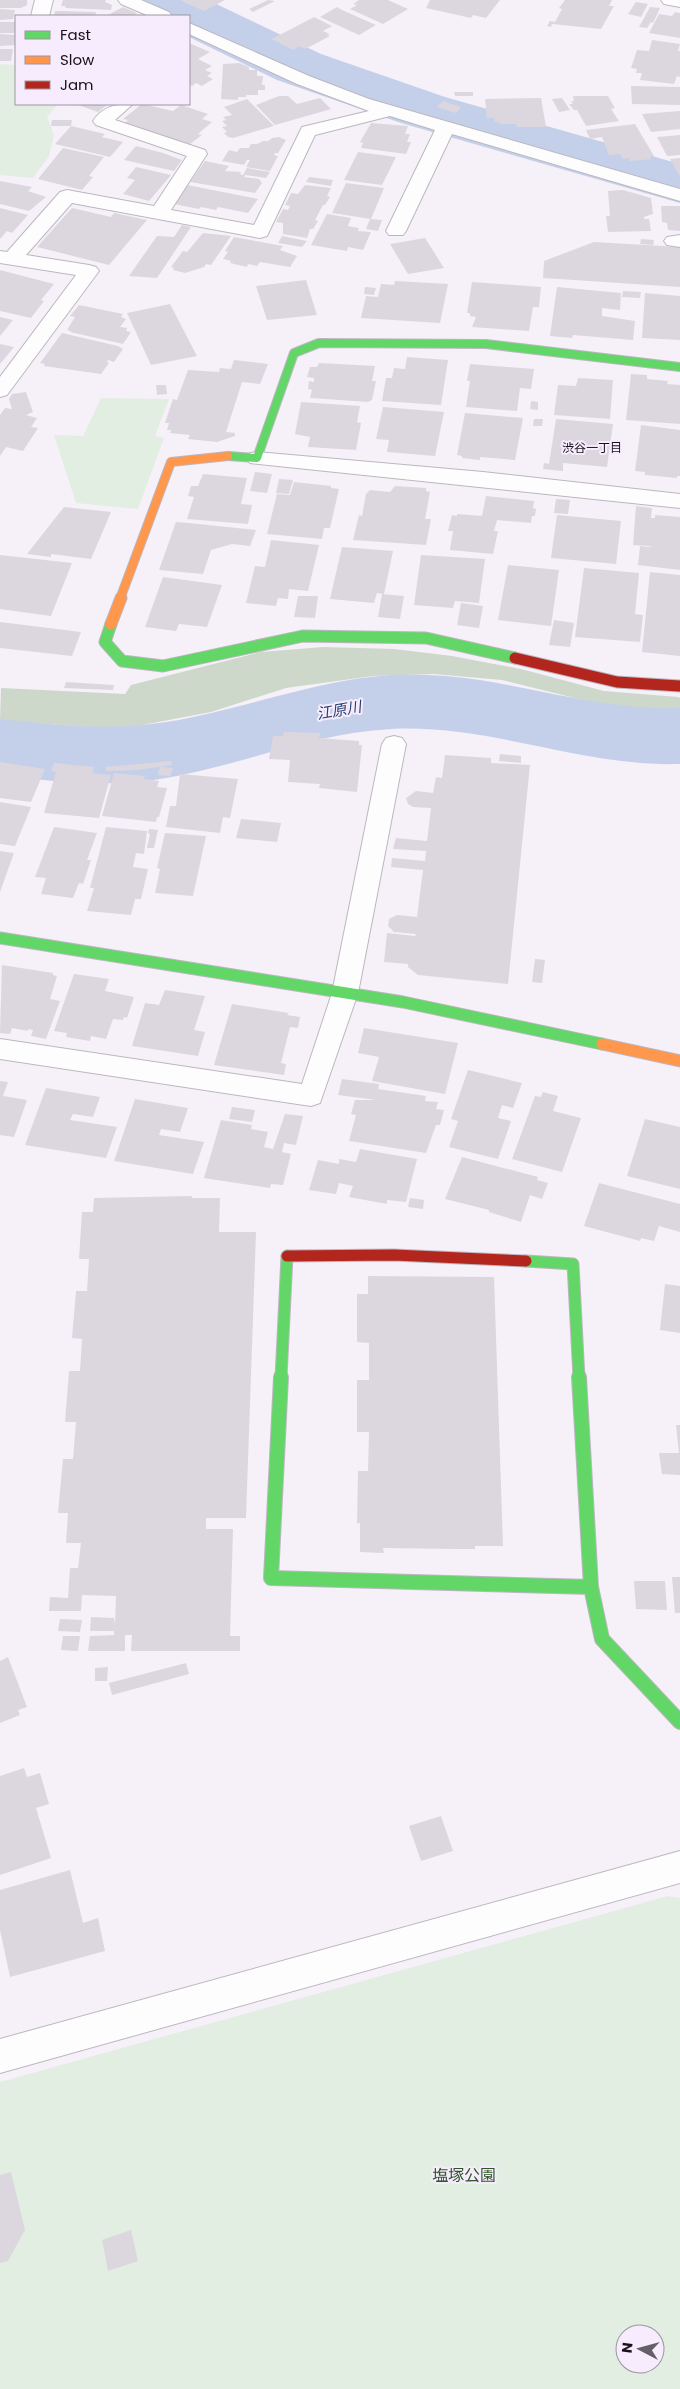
<svg xmlns="http://www.w3.org/2000/svg" width="680" height="2389" font-family="Poppins,'Noto Sans JP',sans-serif">
	<style>
		.green { fill: #e2eee1; fill-rule: evenodd }
		.forest { fill: #cdd8cb }
		.lines { fill: none; stroke-linecap: round; stroke-linejoin: round }
		.river { fill: #c4d0ea; fill-rule: evenodd }
		.building { fill: #dcd7df }
		.street-casing { stroke: #bcb7bf; stroke-width: 2 }
		.fast-far2-casing { stroke: #bcb7bf; stroke-width: 10 }
		.fast-far1-casing { stroke: #bcb7bf; stroke-width: 13 }
		.fast-casing { stroke: #bcb7bf; stroke-width: 16 }
		.slow-far1-casing { stroke: #bcb7bf; stroke-width: 10 }
		.slow-casing { stroke: #bcb7bf; stroke-width: 13 }
		.jam-casing { stroke: #bcb7bf; stroke-width: 13 }
		.street { fill: #fefdfe; fill-rule: evenodd }
		.fast-far2 { stroke: #63d668; stroke-width: 8 }
		.fast-far1 { stroke: #63d668; stroke-width: 11 }
		.fast { stroke: #63d668; stroke-width: 14 }
		.slow-far1 { stroke: #ff974d; stroke-width: 8 }
		.slow { stroke: #ff974d; stroke-width: 11 }
		.jam { stroke: #b3261e; stroke-width: 11 }
		.labels { text-anchor: middle; dominant-baseline: central; stroke-width: 4; stroke-linejoin: round; paint-order: stroke }
		.far-neighbourhood-label { font-size: 12px; fill: #17121a; stroke: #f7ecfd }
		.water-label { font-size: 15px; font-style: italic; fill: #233f6a; stroke: #f7ecfd }
		.near-park-label { font-size: 16px; fill: #2f5429; stroke: #f7ecfd }
	</style>
	<rect width="100%" height="100%" fill="#f6f0f9"/>
	<path class="green" d="M0,64L16,65V104H58L47,117L54,135L49,156L33,178L0,175Z
		M101,398L169,399L155,436L164,438L138,509L76,503L54,435L83,436Z
		M668,1896L680,1898V2389H0V2082ZM625,2334H655V2364H625Z"/>
	<path class="forest" d="M323,647L394,649L452,656L521,669L604,691L678,697L680,698V709L653,711L603,705L502,680L434,674L373,676L286,688L211,712L121,729L0,721L1,688L125,694L131,685L261,652Z"/>
	<g class="lines">
		<path class="river" d="M131,0H208L321,54L445,97L680,164V203L401,123L277,80L189,37V16H147L140,13Z
			M392,675C421,674 451,675 480,680C547,691 611,710 680,708V764C582,767 490,724 391,729C314,733 242,765 166,778C112,788 54,782 0,775V719C54,725 112,731 166,722C242,710 314,680 392,675Z"/>
	</g>
	<path class="building" d="M0,0H27V5L21,8H0Z
		M63,0H106L105,2L112,5L111,10L65,8L66,6H61Z
		M180,0H225L204,11Z
		M268,0L275,1L253,12L249,9Z
		M359,0H388L408,9L383,24L350,9L357,5L353,4Z
		M430,0H500L486,18L473,15L471,18L426,8Z
		M565,0H612L609,6H614L601,29L552,24L551,27L547,26L550,21L555,22L562,9L559,8Z
		M636,2L648,4L641,17L628,14Z
		M123,7L137,13L135,14L140,16H106Z
		M337,7L342,10L376,25L359,35L320,17Z
		M650,7L660,8L653,23L651,22L647,28L639,27Z
		M0,9L15,10L13,19L0,20Z
		M55,11H61L96,12L95,16H54Z
		M675,12L680,13V38L649,33L659,14L672,16Z
		M314,17L332,26L323,31L330,34L327,35L330,36L305,49L299,46L293,50L272,39Z
		M0,22H16V33H0Z
		M0,34L16,35V45L0,46Z
		M652,40L680,44L678,51H680V77L677,76L674,84L640,80L642,73H636L637,69L631,68L637,50L649,51Z
		M189,43L210,52L198,59L212,66L205,70L212,73L207,76L213,79L202,86L196,83L192,86L189,84Z
		M0,49H13L11,61H0Z
		M239,63L249,67V70H257V76H263L262,85H265V90H258V95H246V97H238V100L221,99L223,64Z
		M631,86L680,87V105L632,104Z
		M454,92H473V96H455Z
		M279,96H288L297,104L320,98L331,109L275,125L256,105Z
		M573,96H608L615,108L611,109L619,121L586,126L577,110H574L569,104H573L571,101H574Z
		M541,98L546,127H517L516,124H500L499,122H495L494,118H487L485,99Z
		M562,98L570,110L559,112L552,99Z
		M247,99L274,126L233,138L228,137L224,133L227,132L222,127L227,126L222,121L226,120L223,117L232,115L224,107Z
		M443,101L461,107L456,113L437,107Z
		M75,104H108L98,112Z
		M142,104L173,111L181,105L208,114L202,119L212,122L198,134L202,135L190,144H185L125,123L128,120L123,119Z
		M680,111V129L651,132L642,114Z
		M52,120H72L71,126L105,134L102,137L123,142L110,157L55,144L71,126H51Z
		M371,123L408,126L405,134H410L407,142H411L406,154L361,148L363,143L360,142Z
		M635,124L654,156H650L652,159L630,161L629,158L623,159L620,154L609,155L602,137L590,139L586,130Z
		M680,135V155L667,156L657,137Z
		M279,137L286,140L278,153H275L274,155L278,156L270,171L246,167L250,160H247L244,165L222,161L229,150L237,152L240,148H249L251,144H257L263,141H268L272,138Z
		M136,146L163,153L182,160L174,171L124,160Z
		M63,148L104,157L89,176L93,177L82,190L38,179Z
		M358,152L396,157L382,185L344,180Z
		M680,158V175H679L670,159Z
		M205,161L229,166L225,171L241,172L240,174L243,175L247,168L270,172L266,178L245,175L244,177L259,179L262,183L255,193L190,182Z
		M136,167L171,175L149,201L123,194L135,180L127,178Z
		M309,177L333,180L331,186L306,182Z
		M0,181L32,187L28,191L46,197L29,211L0,204Z
		M346,183L384,188L371,219L332,213Z
		M187,185L258,199L248,213L218,207L216,210L201,207L199,209L174,204Z
		M305,185L331,188L327,196L330,197L325,205H323L315,220L318,221L313,229H310L307,238L283,234V223L276,222L283,209L288,210L290,206L285,205L291,193L298,194Z
		M623,190L651,198L653,214L644,217V219H649L651,231L608,232L606,216H610L608,191Z
		M661,206H680V231L668,230L667,223L662,222Z
		M0,208L28,215L12,233L7,231L0,239Z
		M72,208L111,217L114,213L147,220L109,265L37,247Z
		M327,214L351,218L348,226L359,228L358,231L371,232L363,250L348,247L347,251L311,245Z
		M370,219L382,220L378,231L366,229Z
		M182,225L191,227L157,278L129,276L157,236L174,237Z
		M203,233L231,236L211,265L206,264L204,267L185,273L173,270L174,268L171,267L183,251L187,252Z
		M282,236L307,241L302,247L278,243Z
		M234,237L283,246L280,250L297,256L290,267L260,262L257,266L248,264L247,267L230,263L231,261L223,259L228,252L225,251Z
		M425,238L444,268L408,274L390,244Z
		M641,239L654,240L653,245L640,244Z
		M594,242L680,247V287L543,278L544,261Z
		M0,270L54,284L41,300L44,301L31,318L0,311Z
		M306,280L317,315L267,320L256,286Z
		M395,281L448,284L440,323L361,318L366,296L378,297L381,284L394,285Z
		M472,282L541,287L539,307H533L529,331L472,327L476,317L470,316V313H467Z
		M365,287L376,288L374,295L364,294Z
		M557,287L621,293L620,310L602,308V316L635,321L633,340L573,335L572,338L550,336Z
		M623,291L641,292L640,298L622,297Z
		M645,293L680,296V340L642,338Z
		M170,304L197,356L151,365L127,313Z
		M79,305L123,314L121,317L126,319L120,327L127,328L126,331L131,332L123,344L70,332L71,331L67,330L75,317L70,316Z
		M0,317L13,320L0,336Z
		M62,333L118,346L123,349L114,362L108,360L107,362L109,363L101,374L44,366L45,364L40,363Z
		M0,344L14,347L0,364Z
		M407,357L448,360L441,405L382,401L386,378H392L394,368L405,369Z
		M234,360L268,364L260,384L242,382L226,432L235,433V436L217,442L188,439L190,435L170,433L171,430H167L169,423H165L173,399L177,400L188,370L219,372L220,368L231,369Z
		M319,363L375,366L372,381H376L372,400L368,402L310,398L312,390L308,389L309,381L314,382V378L307,377L310,367H317Z
		M470,364L534,369L531,389L520,388L517,411L466,407L470,381H467Z
		M631,374L647,375V379L668,381L667,384L680,385V424L626,420Z
		M578,378L613,380L610,419L554,415L558,385L576,386Z
		M156,385H166L167,394L157,395Z
		M26,392L33,412L26,415L37,418L31,427L38,428L23,451L6,447L0,456V415L5,408L12,409L9,399L12,394Z
		M531,401L538,402V410L530,409Z
		M301,402L360,406L357,422L361,423L356,450L308,447L310,437L295,434Z
		M383,407L444,412L435,456L387,452L389,440L376,439Z
		M465,413L523,418L515,460L480,457V460L462,458V456L457,455Z
		M534,419H543L542,426H533Z
		M556,419L613,424L607,467L563,463V471L543,469L544,463L549,464Z
		M641,425L680,430V476H677V478L645,475V472L635,471Z
		M255,472L272,474L267,493L250,491Z
		M203,474L247,478L241,504L252,505L248,524L187,519L194,497L188,496L191,486H198Z
		M279,479L293,480L289,494L276,493Z
		M294,482L331,486V488L339,489L330,528H324L322,539L267,534L277,494L290,495Z
		M395,486L426,488V491L430,492L425,519H431L426,545L353,540L359,515L362,516L366,494L370,490L390,492Z
		M486,496L534,501L533,508L536,509L535,516H532L531,523L497,520L494,531H498L493,554L450,550L453,531H448L452,515L457,516V514L482,516Z
		M556,499L570,500L568,514L554,513Z
		M636,506L652,508L648,546L633,545Z
		M64,507L111,512L91,559L51,554V557L27,554Z
		M557,515L621,521L616,564L551,558Z
		M655,515L680,517V570L638,565L640,546L648,547V551V547H652L648,546L651,518H655Z
		M176,522L189,523L256,530L250,546L232,544L211,550L203,574L159,570Z
		M271,540L319,545L308,591L289,589L288,599L278,598L276,606L246,603L255,566L265,567Z
		M342,547L393,551L384,594L377,593L374,603L330,599Z
		M0,555L72,563L51,616L0,609Z
		M421,555L485,559L479,603L455,601L453,608L414,605Z
		M508,565L559,570L551,626L498,620Z
		M584,568L639,573L635,614L643,615L640,642L575,637Z
		M650,572L680,575V656L642,652Z
		M163,577L222,585L207,627L179,624L176,631L145,627Z
		M382,594L404,596L400,619L378,617Z
		M298,596H318L315,618L294,617Z
		M461,603L483,606L479,628L457,625Z
		M554,620L574,623L570,647L549,645Z
		M0,622L81,632L72,656L0,648Z
		M66,682L114,685L113,690L64,688Z
		M284,732L320,733L319,738L359,741V745H362L357,792L319,788L320,784L288,782L290,760L269,759L273,736H283Z
		M500,754L521,756V763L499,761Z
		M445,755L491,758V763L530,765L508,984L418,975L408,967V964L384,962L387,933L415,936L416,934L394,932L388,926L389,919L397,915L417,917L423,870L391,867L392,858L425,861L426,851L393,849L396,838L427,841L431,808L413,807L408,804L406,798L416,791L433,793L436,777L442,778Z
		M171,761L172,765L137,770L106,771V767Z
		M0,762L45,769L31,802L0,798Z
		M54,763L94,767L92,773L111,775L99,818L44,813L56,772L51,771Z
		M160,767L173,768L170,776L158,775Z
		M114,773L145,776L143,779L159,781L157,787L167,788L159,817H157L156,822L102,816Z
		M180,774L238,779L230,818L223,817L220,833L166,827L170,806H176Z
		M0,802L31,807L15,846L0,844Z
		M241,819L281,823L277,842L236,838Z
		M54,827L97,833L87,860H91L83,884L79,883L73,898L41,894L46,878L35,877Z
		M106,827L147,831L144,854L136,853L133,867L148,869L141,899H135L131,915L87,911L94,888H90Z
		M149,829L158,830L154,848H147L150,834L148,833Z
		M165,833L206,836L193,896L155,893L160,869L157,868Z
		M0,851L14,853L0,892Z
		M535,959L545,960L542,983L532,982Z
		M2,965L53,973V975L57,976L50,999L60,1001L46,1039L31,1036L33,1030L28,1029V1031L12,1028L10,1034L0,1033Z
		M74,974L109,979L105,991L134,997L127,1018L124,1017L123,1020L113,1019L106,1039L91,1036L90,1041L66,1037L67,1033L54,1031Z
		M165,990L205,996L194,1030L205,1032L198,1056L132,1046L145,1003L159,1005Z
		M232,1004L289,1013L287,1015L300,1017L298,1028L290,1027L281,1063L286,1064L284,1075L214,1065Z
		M364,1028L458,1043L445,1094L372,1081L379,1057L358,1053Z
		M468,1070L522,1083L513,1108L502,1105L498,1118L511,1121L498,1159L449,1147L458,1121L451,1119Z
		M342,1079L379,1084L378,1089L426,1096L425,1101L438,1102L436,1109L444,1110L440,1125H436L426,1153L349,1141L356,1115L351,1114L355,1100H376L338,1095Z
		M0,1081L8,1082L3,1096L27,1100L14,1137L0,1135Z
		M46,1088L100,1097L93,1117L73,1114L70,1120L117,1127L106,1158L25,1145Z
		M543,1092L558,1096L553,1111L581,1118L562,1172L512,1159L535,1096L541,1097Z
		M135,1099L188,1108L180,1132L161,1129L159,1135L204,1142L193,1174L114,1161Z
		M232,1107L255,1110L252,1122L229,1119Z
		M285,1114L303,1116L296,1145L284,1143L282,1152L291,1154L283,1185L271,1184L270,1188L204,1178L221,1120L252,1125L251,1129L268,1132L264,1147L273,1149Z
		M645,1119L680,1127V1189L627,1176Z
		M360,1149L417,1159L406,1202L387,1200V1204L349,1197L353,1186L339,1183L336,1194L309,1190L318,1160L339,1164V1159L356,1162Z
		M462,1157L538,1177L537,1180L548,1183L542,1199L530,1195L521,1222L489,1212V1210L445,1199Z
		M599,1183L680,1204V1232L659,1226L654,1241L641,1238L640,1241L584,1226Z
		M192,1196V1198H220L219,1232H256L246,1518H206V1529H233L230,1636H240V1651H131L132,1635H125V1651H88L90,1636L114,1635V1631H90L91,1617L114,1618L115,1625L116,1596L82,1595L81,1611H49L50,1597L68,1598L70,1568H78L81,1543H66L68,1513H58L63,1459H73L76,1422H65L69,1371H80L82,1339L72,1338L76,1291H87L89,1259H79L82,1212H93L94,1198Z
		M410,1198L424,1200L423,1209L408,1207Z
		M368,1276L494,1277L503,1546H475V1549H455L383,1548L384,1553L360,1552V1523H357L358,1471H368L369,1432H357V1380H369V1343L357,1342V1294H368Z
		M665,1284L680,1286V1333L660,1330Z
		M676,1425H680V1453H679Z
		M659,1453H680V1475L662,1474Z
		M672,1577H680V1613H675Z
		M634,1581H665L667,1610L636,1609Z
		M60,1619L82,1620L80,1632L58,1631Z
		M63,1636H80L78,1651L61,1650Z
		M8,1657L27,1707L18,1710L20,1715L0,1723V1661Z
		M186,1663L189,1674L112,1695L109,1683Z
		M108,1667L107,1681H95V1668Z
		M24,1768L27,1777L40,1773L49,1804L36,1808L51,1858L0,1875V1776Z
		M441,1816L453,1851L421,1861L409,1826Z
		M70,1870L83,1923L98,1918L105,1951L10,1977L0,1930V1890Z
		M11,2172L25,2230L8,2261L0,2263V2175Z
		M131,2230L138,2261L108,2271L102,2240Z"/>
	<g class="lines">
		<g class="street-casing">
			<path id="street" d="M35,0H53L49,16H31Z
				M118,0H141L169,12L172,16H149L121,4Z
				M661,0H680V7L664,4Z
				M189,23L309,76L369,99L680,189V201L452,134L406,231L403,235H389L386,231L435,130L390,116L315,135L267,236L260,238L72,203L26,255L89,265L96,267L99,271L7,395L0,397V377L76,275L0,263V251L7,252L60,192L67,190L154,206L187,156L96,125L93,121C103,106 116,104 133,104L115,120L205,150L207,154L171,210L254,225L302,127L369,111L297,84L189,34Z
				M680,235V247L667,245L664,241L667,237Z
				M257,452L483,472L680,494V508L250,463L246,458L250,453Z
				M394,736L402,738L406,744L358,993L320,1103L311,1106L0,1059V1039L302,1084L332,993L382,744L386,738Z
				M680,1851V1883L0,2073V2039Z"/>
		</g>
		<g class="fast-far2-casing">
			<path id="fast-far2" d="M228,456L257,458L294,353L319,343L486,344L680,367"/>
		</g>
		<g class="fast-far1-casing">
			<path id="fast-far1" d="M111,624L105,642L122,661L163,666L303,636L426,638L515,658
				M0,938L403,1002L602,1044
				M526,1261L573,1264L579,1378
				M281,1378L287,1256"/>
		</g>
		<g class="fast-casing">
			<path id="fast" d="M281,1377L271,1578L591,1587
				M579,1377L591,1587L602,1639L680,1722"/>
		</g>
		<g class="slow-far1-casing">
			<path id="slow-far1" d="M120,599L171,462L228,456"/>
		</g>
		<g class="slow-casing">
			<path id="slow" d="M111,624L121,598
				M602,1044L680,1061"/>
		</g>
		<g class="jam-casing">
			<path id="jam" d="M515,658L617,682L680,686
				M287,1256L394,1255L526,1261"/>
		</g>
		<use href="#street" class="street"/>
		<use href="#fast-far2" class="fast-far2"/>
		<use href="#fast-far1" class="fast-far1"/>
		<use href="#fast" class="fast"/>
		<use href="#slow-far1" class="slow-far1"/>
		<use href="#slow" class="slow"/>
		<use href="#jam" class="jam"/>
	</g>
	<g class="labels">
		<g class="far-neighbourhood-label">
			<text x="592" y="447">渋谷一丁目</text>
		</g>
		<g class="water-label">
			<text transform="translate(339 710) rotate(-10)">江原川</text>
		</g>
		<g class="near-park-label">
			<text x="464" y="2175">塩塚公園</text>
		</g>
	</g>
	<rect x="15" y="15" width="175" height="90" fill="#f7ecfd" stroke="#9d95a2"/>
	<rect x="25" y="31" width="25" height="8" fill="#63d668" stroke="#9d95a2"/>
	<text x="60" y="40" font-size="15" fill="#17121a">Fast</text>
	<rect x="25" y="56" width="25" height="8" fill="#ff974d" stroke="#9d95a2"/>
	<text x="60" y="65" font-size="15" fill="#17121a">Slow</text>
	<rect x="25" y="81" width="25" height="8" fill="#b3261e" stroke="#9d95a2"/>
	<text x="60" y="90" font-size="15" fill="#17121a">Jam</text>
	<g transform="translate(640 2349) rotate(276)"><circle r="24" fill="#f7ecfd" stroke="#9d95a2"/>
	<path d="M0-4L9 19L0 12L-9 19Z" fill="#656068"/>
	<text y="-8" font-size="14" font-weight="bold" text-anchor="middle" fill="#17121a">N</text>
	</g>
</svg>
